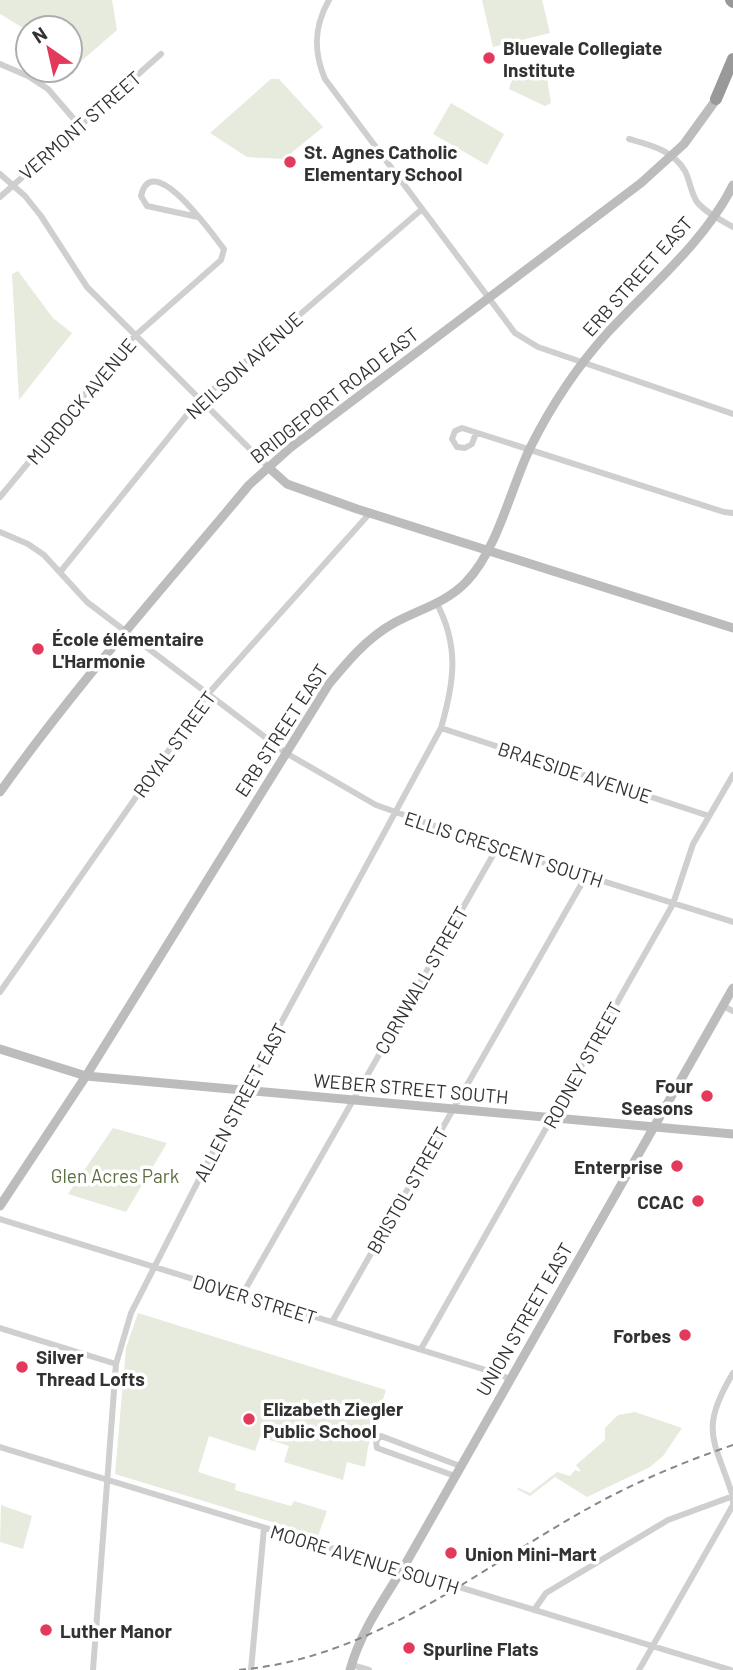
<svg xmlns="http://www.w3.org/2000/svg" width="733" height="1670" font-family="Barlow,sans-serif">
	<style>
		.green { fill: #e6ebde }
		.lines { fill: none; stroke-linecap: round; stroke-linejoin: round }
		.street { stroke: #cfcfcf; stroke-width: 6 }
		.secondary { stroke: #bcbcbc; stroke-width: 9 }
		.highway { stroke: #999; stroke-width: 12 }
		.rail { stroke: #878787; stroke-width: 2; stroke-dasharray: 7 5; stroke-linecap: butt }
		.poi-dot { fill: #e33a5b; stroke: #fff; stroke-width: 2.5 }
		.labels { text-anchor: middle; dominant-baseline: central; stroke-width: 7; stroke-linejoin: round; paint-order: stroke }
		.poi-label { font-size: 19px; font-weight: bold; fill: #323232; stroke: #fff; text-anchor: start }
		.street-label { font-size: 19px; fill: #323232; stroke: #fff }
		.park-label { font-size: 19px; fill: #5a6e3f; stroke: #fff }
	</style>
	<rect width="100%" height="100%" fill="#fff"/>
	<path class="green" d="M0,0H112L117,30L79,63L70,57V28H28V31L0,14Z
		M482,0H542L550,33L493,47Z
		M537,64L545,65L551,103L545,106L509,89C513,74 521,66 537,64Z
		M271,79H279L323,127L284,159L247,157L210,133Z
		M451,103L504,134L487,165L433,134Z
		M18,271L53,318L72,333L19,400L12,274Z
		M113,1128L167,1143L126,1212L68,1194Z
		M138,1313L386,1390L368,1447L365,1467L347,1462L343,1480L284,1462L289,1446L260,1437L255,1451L209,1436L198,1472L236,1484L235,1490L291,1506L294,1501L327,1511L318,1536L115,1474L126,1348Z
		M635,1412L682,1428L663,1456L650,1467L587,1497L555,1477L530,1496L517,1489L519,1488L530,1493L557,1472L570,1476L575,1470L581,1472L576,1465L605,1440V1428L618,1415Z
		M1,1505L32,1516L23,1549L0,1542Z"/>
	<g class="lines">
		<path class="street" d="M329,0C314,26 313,51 325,79L515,333L538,347L733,414
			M0,64L28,76L48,89L79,125
			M629,139C650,145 673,150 685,171C690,181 691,193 697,202C706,213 721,220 733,227
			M0,174L25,196L41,216L87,287L268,467
			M0,197L161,54
			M476,433L472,444L465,448L457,447L452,439L455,431L462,428L724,512L733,513
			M0,497L128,342L221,260L224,249C212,234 152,148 141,196L147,206L198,217
			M0,532L28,544L44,555L87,602L286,753L376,805L497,848L733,922
			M61,571L195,405L421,210
			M441,728L709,816
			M0,992L208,694L370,513
			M723,1006L733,1011
			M0,1219L502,1375L510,1380
			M242,1295L497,848
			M332,1322L586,876
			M0,1328L116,1364
			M421,1349L673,904L693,844L733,775
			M0,1447L731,1670
			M455,1476L377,1448L376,1441L381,1436L460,1466
			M534,1610L546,1593L668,1520L733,1496
			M352,1665L369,1670
			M93,1670L116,1364L131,1313L244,1091L441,728C454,683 460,646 436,602
			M251,1670L264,1528
			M639,1670L733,1505V1497C715,1440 698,1431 733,1373"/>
		<path class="secondary" d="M268,467L287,484L357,509L733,628
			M0,792C76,685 165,586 249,485L290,448L641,183L684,144L718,97
			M0,1049L86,1076L733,1134
			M0,1206L86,1076L329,684C348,661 367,638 394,623C418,610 448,602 467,581C497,550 511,488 530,448C551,406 578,365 610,330C651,286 706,240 733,185
			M350,1670C361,1630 385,1598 406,1563L733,988"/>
		<path class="highway" d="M731,0L733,2
			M716,99L733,59"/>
		<path class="rail" d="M239,1670C372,1658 474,1572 587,1509C633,1483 683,1462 733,1445"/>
	</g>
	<g class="poi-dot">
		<circle cx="489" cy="58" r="7"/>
		<circle cx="290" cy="162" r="7"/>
		<circle cx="38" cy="649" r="7"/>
		<circle cx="707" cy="1096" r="7"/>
		<circle cx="677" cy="1166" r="7"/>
		<circle cx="698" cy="1201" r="7"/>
		<circle cx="685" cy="1335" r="7"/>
		<circle cx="22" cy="1367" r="7"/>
		<circle cx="249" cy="1419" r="7"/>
		<circle cx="451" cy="1553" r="7"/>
		<circle cx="46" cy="1630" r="7"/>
		<circle cx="409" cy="1648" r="7"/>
	</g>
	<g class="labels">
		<g class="poi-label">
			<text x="503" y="47">Bluevale Collegiate<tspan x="503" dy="22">Institute</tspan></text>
			<text x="304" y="151">St. Agnes Catholic<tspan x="304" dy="22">Elementary School</tspan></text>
			<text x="52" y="638">École élémentaire<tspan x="52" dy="22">L'Harmonie</tspan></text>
			<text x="693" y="1085" text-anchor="end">Four<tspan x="693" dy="22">Seasons</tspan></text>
			<text x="663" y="1166" text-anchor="end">Enterprise</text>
			<text x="684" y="1201" text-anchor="end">CCAC</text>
			<text x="671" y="1335" text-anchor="end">Forbes</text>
			<text x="36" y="1356">Silver<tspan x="36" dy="22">Thread Lofts</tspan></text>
			<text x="263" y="1408">Elizabeth Ziegler<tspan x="263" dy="22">Public School</tspan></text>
			<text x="465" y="1553">Union Mini-Mart</text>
			<text x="60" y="1630">Luther Manor</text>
			<text x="423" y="1648">Spurline Flats</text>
		</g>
		<g class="street-label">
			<text transform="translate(80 125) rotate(-41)">VERMONT STREET</text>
			<text transform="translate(637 276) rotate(-48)">ERB STREET EAST</text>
			<text transform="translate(244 365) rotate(-42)">NEILSON AVENUE</text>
			<text transform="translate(334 395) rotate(-38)">BRIDGEPORT ROAD EAST</text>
			<text transform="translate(81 401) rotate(-50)">MURDOCK AVENUE</text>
			<text transform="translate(281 730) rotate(-57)">ERB STREET EAST</text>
			<text transform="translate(174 744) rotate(-54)">ROYAL STREET</text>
			<text transform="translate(575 772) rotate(18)">BRAESIDE AVENUE</text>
			<text transform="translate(504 849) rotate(18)">ELLIS CRESCENT SOUTH</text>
			<text transform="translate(421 980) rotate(-60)">CORNWALL STREET</text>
			<text transform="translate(582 1065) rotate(-61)">RODNEY STREET</text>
			<text transform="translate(411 1088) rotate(5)">WEBER STREET SOUTH</text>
			<text transform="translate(240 1102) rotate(-62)">ALLEN STREET EAST</text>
			<text transform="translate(407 1190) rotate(-60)">BRISTOL STREET</text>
			<text transform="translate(255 1299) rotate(17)">DOVER STREET</text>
			<text transform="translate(524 1319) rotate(-60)">UNION STREET EAST</text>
			<text transform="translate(365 1559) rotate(17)">MOORE AVENUE SOUTH</text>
		</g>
		<g class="park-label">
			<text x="115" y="1175">Glen Acres Park</text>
		</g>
	</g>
	<g transform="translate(49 49) rotate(326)"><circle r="33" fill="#ffffff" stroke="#adadad" stroke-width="2"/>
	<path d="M0-5L12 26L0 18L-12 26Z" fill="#e33a5b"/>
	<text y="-10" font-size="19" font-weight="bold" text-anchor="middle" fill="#323232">N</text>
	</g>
</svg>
